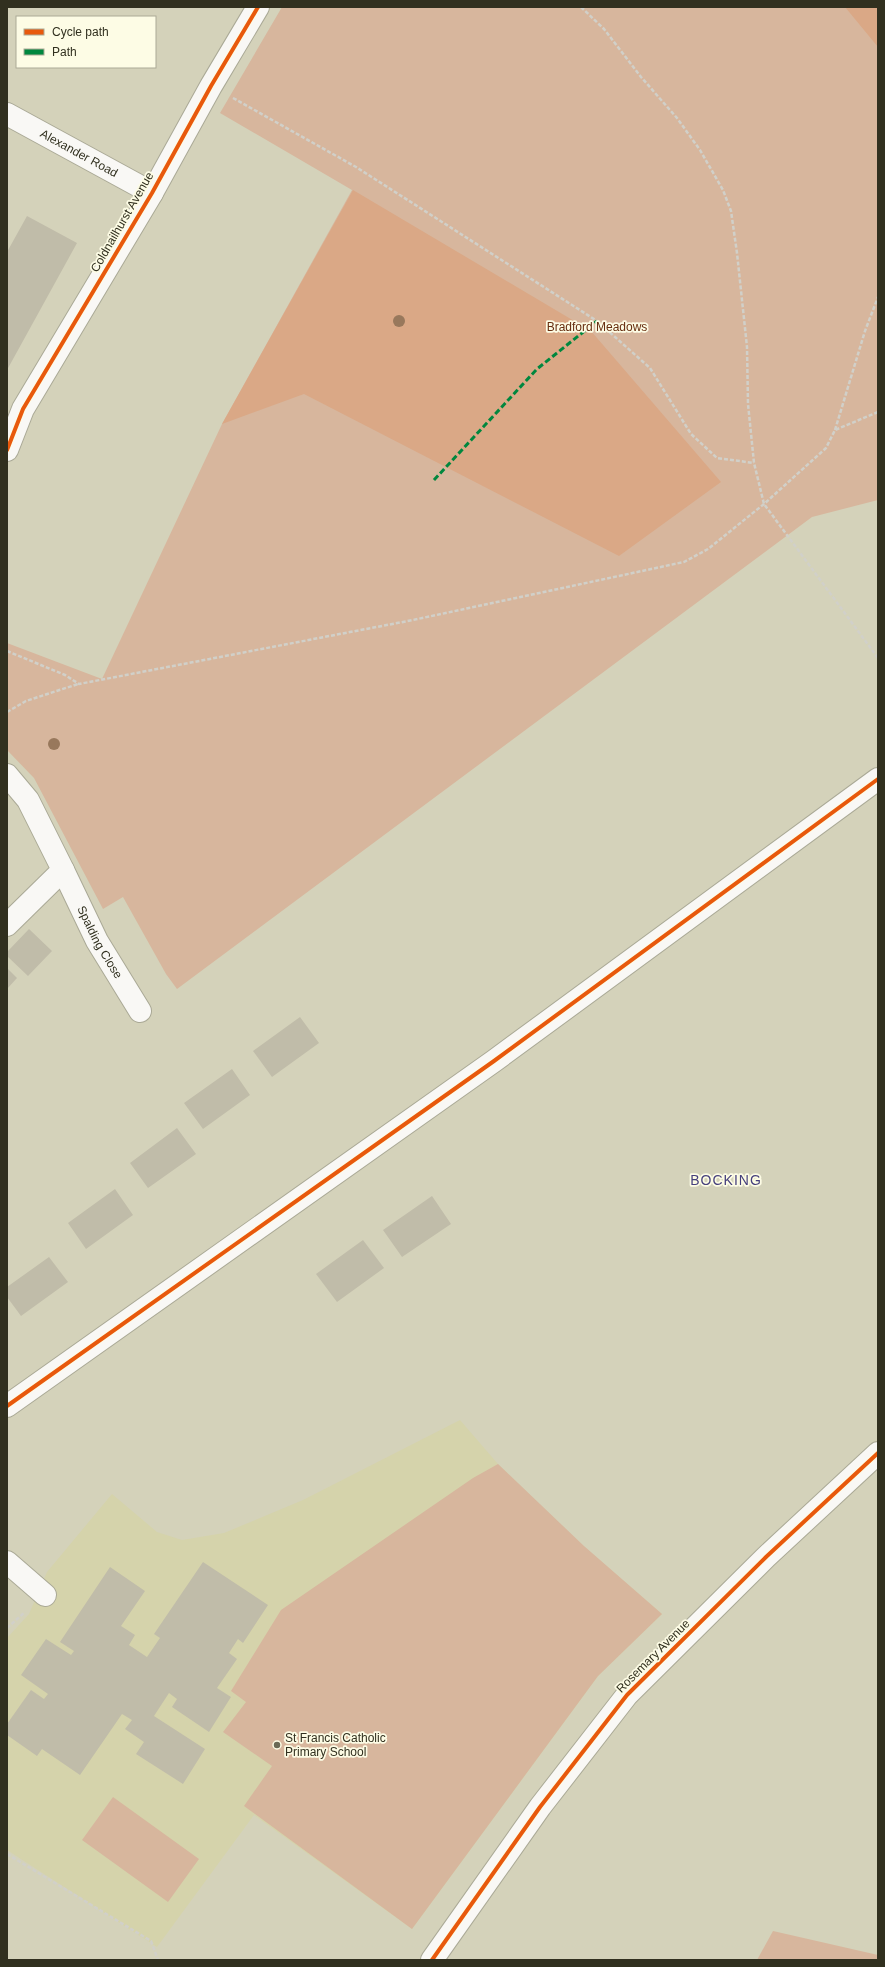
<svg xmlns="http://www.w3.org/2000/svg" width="885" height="1967" font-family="Helvetica,sans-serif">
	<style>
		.built { fill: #d5d3ab }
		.green { fill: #d7b69d }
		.forest { fill: #daa886 }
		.building { fill: #c0bca9 }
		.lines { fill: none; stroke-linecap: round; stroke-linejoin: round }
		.street-casing { stroke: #aaa996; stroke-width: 24 }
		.secondary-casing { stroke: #aaa996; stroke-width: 24 }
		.path { stroke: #d1d0c9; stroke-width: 2.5; stroke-dasharray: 4 2; stroke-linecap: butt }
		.street { stroke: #f9f8f5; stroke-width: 22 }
		.secondary { stroke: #f9f8f5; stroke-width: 22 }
		.quiet { stroke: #00873e; stroke-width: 3; stroke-dasharray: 6 3; stroke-linecap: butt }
		.cycleway-casing { stroke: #fdfce5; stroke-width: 6 }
		.cycleway { stroke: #e8590c; stroke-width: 4 }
		.tree { fill: #98785c }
		.poi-dot { fill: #6a6955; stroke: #fdfce5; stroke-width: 1.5 }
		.labels { text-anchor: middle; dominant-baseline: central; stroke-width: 3.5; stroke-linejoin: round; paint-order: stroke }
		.street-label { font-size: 12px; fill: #31301f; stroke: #fdfce5 }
		.park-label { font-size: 12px; fill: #672e0f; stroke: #fdfce5 }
		.poi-label { font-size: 12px; fill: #31301f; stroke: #fdfce5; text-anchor: start }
		.quarter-label { font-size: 14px; letter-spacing: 1px; fill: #453f7c; stroke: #fdfce5 }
	</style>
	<rect width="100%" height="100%" fill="#d4d2ba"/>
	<path class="built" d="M460,1420L498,1464L583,1546L662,1614L598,1676L412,1929L254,1815L157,1947L7,1850V1638L29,1614L47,1572L112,1494L157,1532L182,1540L224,1533L303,1500Z"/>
	<path class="green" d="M282,7H878V500L812,517L177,989L166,974L123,897L103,909L34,778L7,750V643L102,679L222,424L352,190L220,113Z
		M498,1464L584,1546L662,1614L598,1676L412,1929L244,1806L272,1766L223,1732L246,1702L231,1691L281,1610L473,1478Z
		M113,1797L199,1859L168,1902L82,1840Z
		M773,1931L878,1955V1960H757Z"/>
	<path class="forest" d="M845,7H878V47Z
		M353,190L591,331L721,482L619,556L304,394L222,424Z"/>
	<path class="building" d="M27,216L77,243L7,370V252Z
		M29,929L52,951L28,976L7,956V952Z
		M7,968L17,978L7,989Z
		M300,1017L319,1043L272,1077L253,1051Z
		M232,1069L250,1095L203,1129L184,1103Z
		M177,1128L196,1154L148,1188L130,1163Z
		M115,1189L133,1215L86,1249L68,1223Z
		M432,1196L451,1224L402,1257L383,1230Z
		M363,1240L384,1268L337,1302L316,1274Z
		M49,1257L68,1282L21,1316L7,1297V1287Z
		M203,1562L268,1605L243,1643L238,1639L229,1653L237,1659L217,1688L231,1697L209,1732L172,1707L177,1699L169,1693L154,1716L205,1749L183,1784L136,1754L144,1742L125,1729L132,1720L122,1714L80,1775L42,1749L37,1756L7,1735V1724L31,1690L44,1699L48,1694L21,1675L46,1639L71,1655L74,1651L60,1642L110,1567L145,1591L121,1626L135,1635L129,1645L147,1657L160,1638L154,1634Z"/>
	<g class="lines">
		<g class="street-casing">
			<g id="street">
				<path id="s1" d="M7,114L152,193"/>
				<path d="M7,775L28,800L63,870L7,925"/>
				<path id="s2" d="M63,870L97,941L140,1011"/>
				<path d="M7,1406L494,1061L878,779"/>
				<path d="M7,1562L45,1595"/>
				<path d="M432,1960L540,1807L627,1695L766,1557L878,1453"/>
			</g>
		</g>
		<g class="secondary-casing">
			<path id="secondary" d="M7,450L23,409L152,193L211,86L258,7"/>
		</g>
		<path class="path" d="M581,7L604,29L641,77L677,118L700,150L723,190L731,211L737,253L747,347L748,404L754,463L764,504L878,658
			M233,98L356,167L597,321L650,368L691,434L717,458L754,463
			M835,430L865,331L878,297
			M7,651L65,675L79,684L413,620L684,562L708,549L764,504L826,448L835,430L878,412
			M7,712L26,701L78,684
			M7,1628L25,1612
			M7,1854L151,1941L158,1960"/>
		<use href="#street" class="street"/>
		<use href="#secondary" class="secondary"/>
		<path class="quiet" d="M434,480L537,369L597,321"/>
		<g class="cycleway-casing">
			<path id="cycleway" d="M7,450L23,409L152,193L211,86L258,7
				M7,1406L494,1061L878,779
				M432,1960L540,1807L627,1695L766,1557L878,1453"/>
		</g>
		<use href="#cycleway" class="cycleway"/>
	</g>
	<g class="tree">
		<circle cx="399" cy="321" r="6"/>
		<circle cx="54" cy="744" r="6"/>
	</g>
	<circle class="poi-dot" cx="277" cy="1745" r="4"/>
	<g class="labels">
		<g class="street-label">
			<text stroke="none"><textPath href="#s1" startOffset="82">Alexander Road</textPath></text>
			<text transform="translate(122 222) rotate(-60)">Coldnailhurst Avenue</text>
			<text stroke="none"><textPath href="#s2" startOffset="81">Spalding Close</textPath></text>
			<text transform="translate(653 1656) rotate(-45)">Rosemary Avenue</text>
		</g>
		<g class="park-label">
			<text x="597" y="327">Bradford Meadows</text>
		</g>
		<g class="poi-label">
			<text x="285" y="1738">St Francis Catholic<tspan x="285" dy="14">Primary School</tspan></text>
		</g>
		<g class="quarter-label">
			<text x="726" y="1180">BOCKING</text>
		</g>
	</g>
	<rect width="885" height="1967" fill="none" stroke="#31301f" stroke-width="16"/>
	<rect x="16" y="16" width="140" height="52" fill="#fdfce5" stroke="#abaa96"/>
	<rect x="24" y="29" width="20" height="6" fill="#e8590c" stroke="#abaa96"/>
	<text x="52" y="36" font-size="12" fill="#31301f">Cycle path</text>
	<rect x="24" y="49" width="20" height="6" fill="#00873e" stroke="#abaa96"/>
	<text x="52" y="56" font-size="12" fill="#31301f">Path</text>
</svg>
